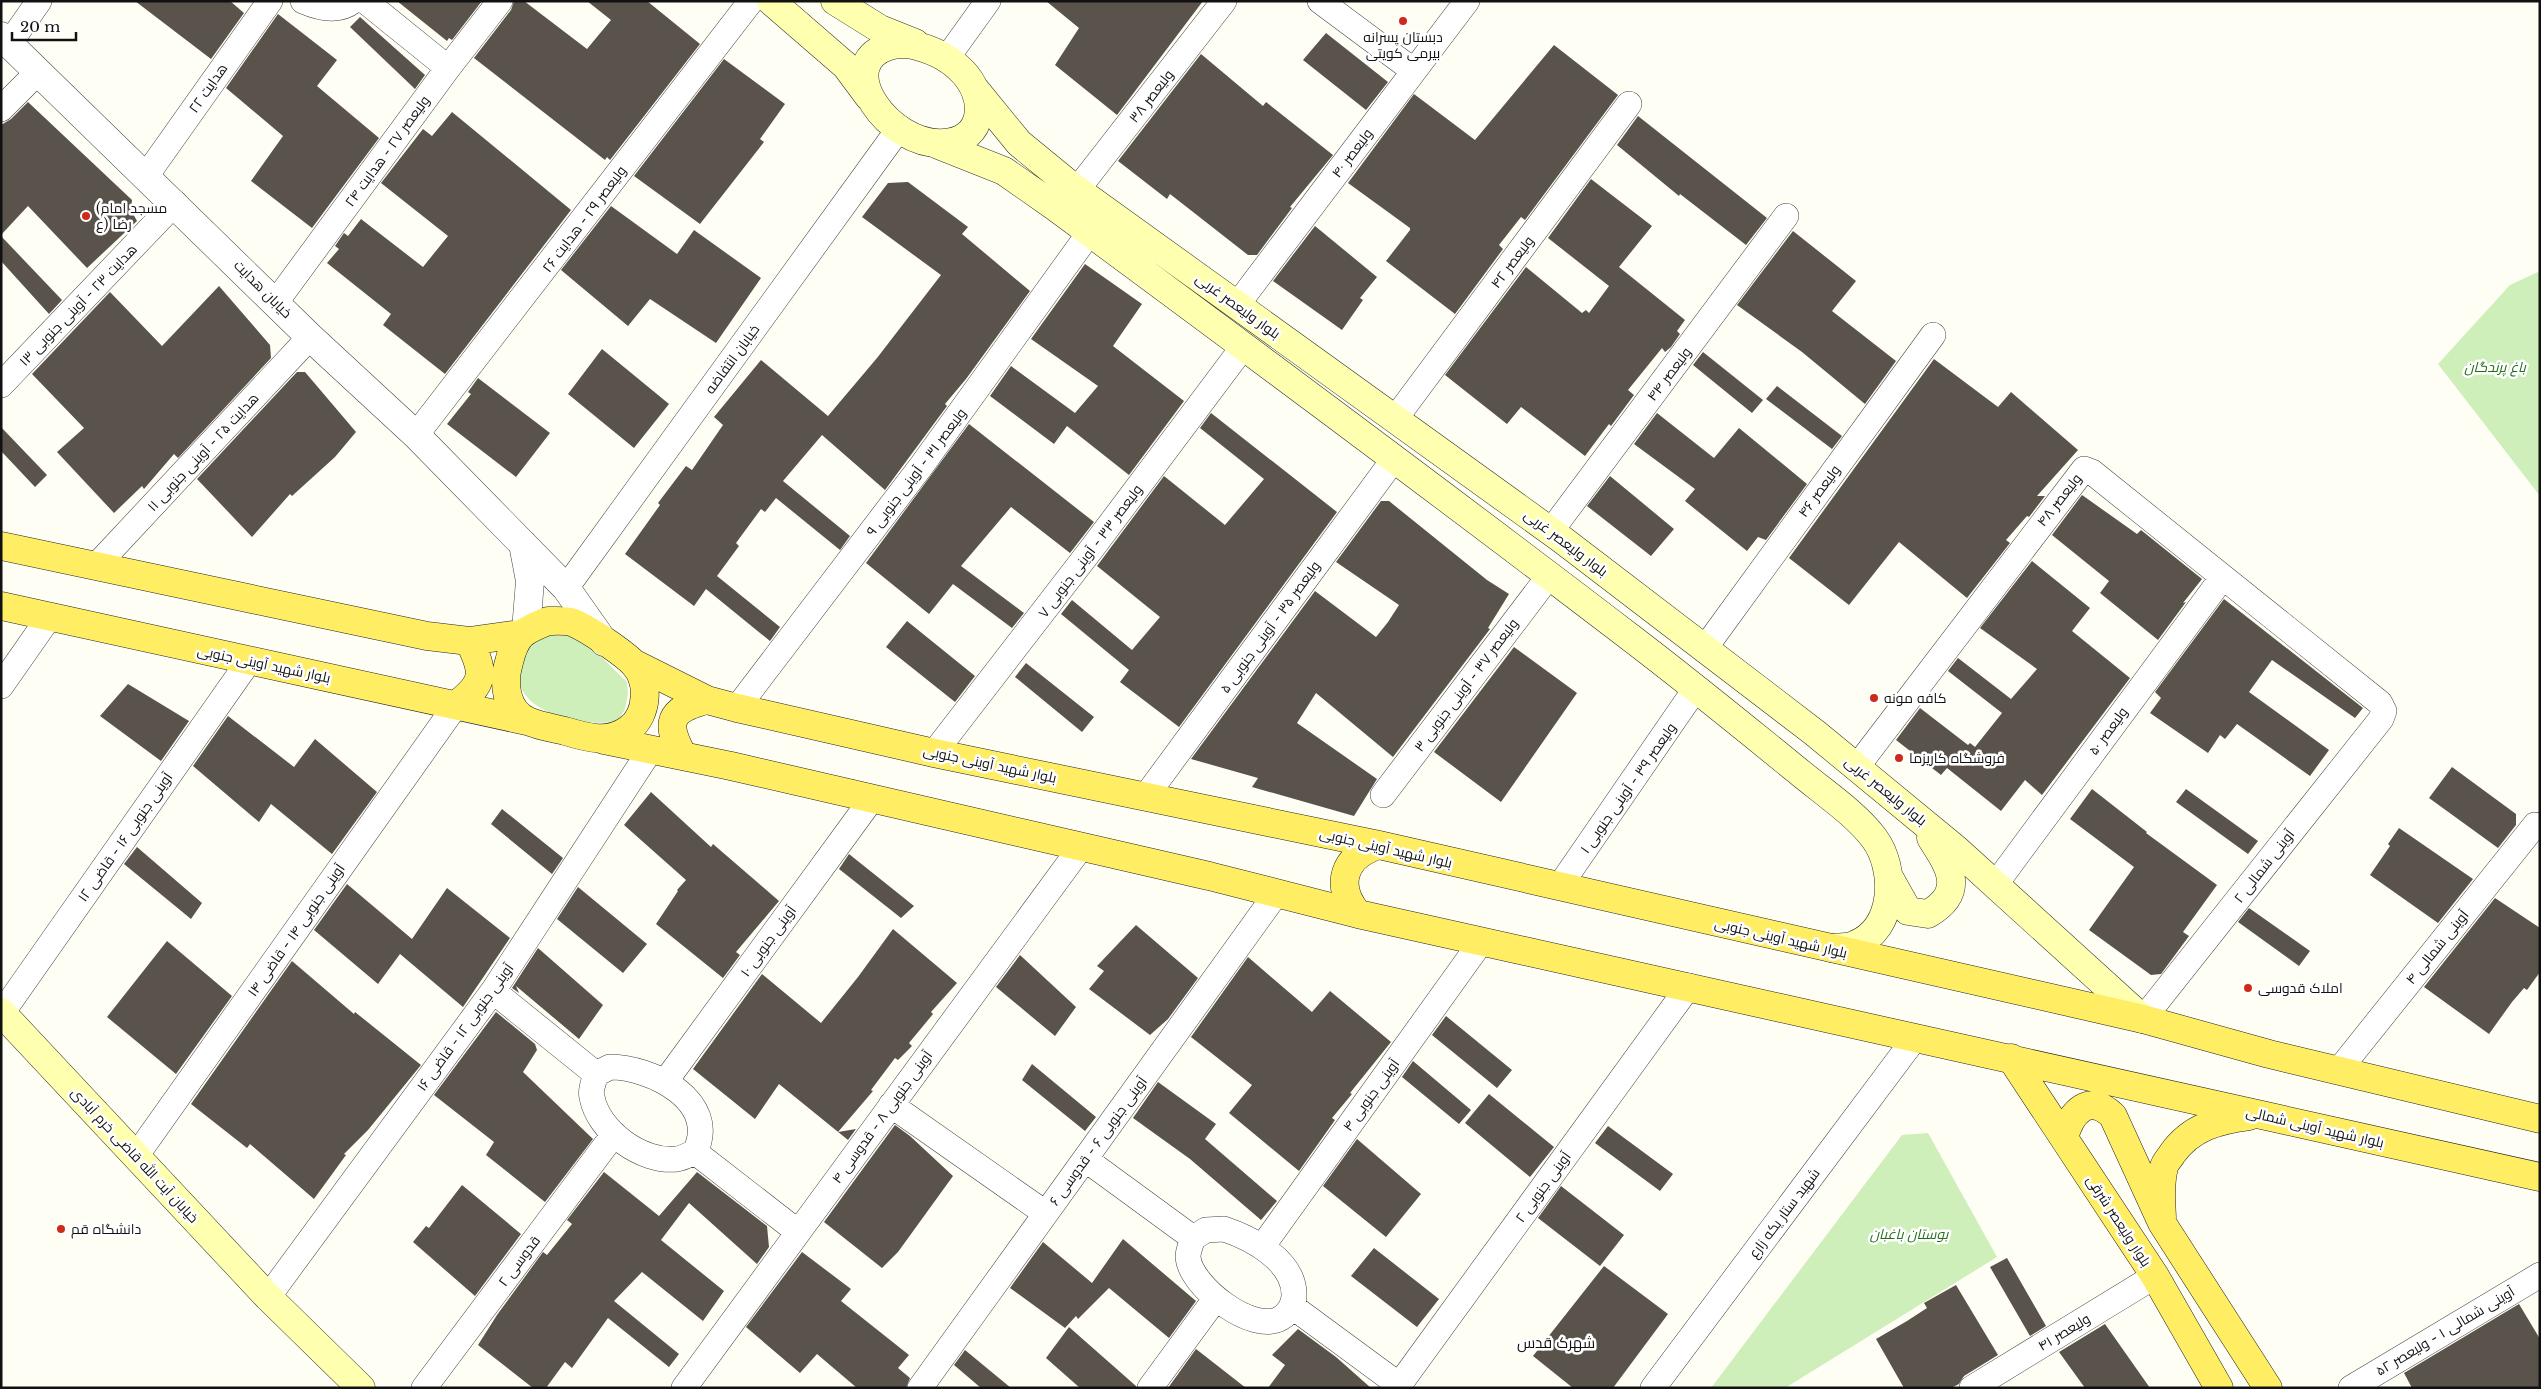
<svg xmlns="http://www.w3.org/2000/svg" width="2541" height="1389" font-family="'Libre Baskerville',Cairo,serif">
	<style>
		.green { fill: #ceeeba }
		.building { fill: #5a534c }
		.lines { fill: none; stroke-linecap: round; stroke-linejoin: round }
		.minor-casing { stroke: #444; stroke-width: 26 }
		.tertiary-casing { stroke: #444; stroke-width: 29 }
		.secondary-casing { stroke: #333; stroke-width: 29 }
		.primary-casing { stroke: #222; stroke-width: 29 }
		.minor { stroke: #fff; stroke-width: 25 }
		.tertiary { stroke: #fff; stroke-width: 28 }
		.secondary { stroke: #feffaf; stroke-width: 28 }
		.primary { stroke: #ffed64; stroke-width: 28 }
		.poi-dot { fill: #cd2a1c; stroke: #fff; stroke-width: 2 }
		.labels { text-anchor: middle; dominant-baseline: central; stroke-width: 5; stroke-linejoin: round; paint-order: stroke }
		.poi-label { font-size: 14px; fill: #111; stroke: #fff; text-anchor: start }
		.street-label { font-size: 14px; fill: #111; stroke: #fff }
		.park-label { font-size: 14px; font-style: italic; fill: #216f1a; stroke: #fff }
		.neighbourhood-label { font-size: 15px; fill: #111; stroke: #fff }
	</style>
	<rect width="100%" height="100%" fill="#fffef4"/>
	<path class="green" d="M2540,271V496L2438,364L2510,285Z
		M554,630L584,640L627,682L628,694L625,709L618,721C581,729 498,709 523,656C531,640 538,635 554,630Z
		M1928,1133L1997,1257L1785,1388H1711L1902,1135Z"/>
	<path class="building" d="M135,1H230L244,13L211,59Z
		M397,1H482L452,40L449,38L447,41Z
		M514,1H524L587,49L611,20L587,1H647L700,44L610,160L607,157L605,160L474,58L511,10Z
		M1046,1H1203L1117,115L1055,65L1079,28Z
		M278,14L337,60L317,86L379,138L312,228L251,181L283,136L226,88Z
		M360,17L425,75L415,89L350,27Z
		M1326,33L1388,82L1366,110L1303,60Z
		M1554,45L1618,95L1525,220L1521,217L1499,245L1503,249L1455,314L1386,261L1410,230V228L1348,183L1414,94L1475,140Z
		M1201,54L1263,106L1266,102L1333,155L1290,207L1292,208L1257,255H1248L1170,194L1167,199L1118,161Z
		M724,59L785,104L760,139L764,142L700,224L634,176Z
		M28,102L132,200L131,210L137,221L87,268L28,206L1,235V125L11,119Z
		M452,112L571,210L445,374L383,325L391,314L327,263L339,249L335,246L344,233L348,236L361,219L423,267L448,236L381,183L423,129L432,136Z
		M1638,116L1767,218L1746,245L1680,194L1679,196L1617,145Z
		M1591,179L1652,226L1619,267L1685,320L1677,331L1680,334L1671,347L1665,352L1662,348L1628,390L1634,395L1611,426L1609,424L1585,456L1521,407L1507,424L1445,375L1526,267L1582,313L1586,310L1589,313L1609,286L1548,238Z
		M908,182L968,227L962,234L1030,291L966,379L945,404L947,406L885,490L822,435L783,481L850,536L840,550L776,498L765,512L761,509L736,543L739,546L717,576L780,627L770,641L706,589L694,606L625,554L660,505L658,503L686,466L692,470L723,425L714,417L761,360L828,416L877,358L941,275L862,217L888,183Z
		M611,206L677,254L694,230L761,278L716,343L650,299L628,326L561,270Z
		M1315,226L1377,277L1360,298L1363,300L1342,330L1273,281Z
		M1793,231L1856,281L1832,311L1896,361L1865,404L1802,352L1737,305Z
		M1,236L62,300L49,314L1,261Z
		M1085,264L1142,304L1113,346L1184,401L1129,475L1067,426L1054,444L990,396L1011,366L1075,413L1098,386L1031,339Z
		M219,286L270,345L271,358L178,458L174,454L144,489L142,486L114,513L57,452L84,428L32,374L110,292L162,346Z
		M602,349L669,404L634,448L568,394Z
		M1703,352L1763,400L1752,413L1693,365Z
		M1934,359L1998,407L2011,392L2078,450L2037,496H2045L2029,517L2027,516L2006,540L2010,543L1967,598L1899,542L1849,605L1789,558Z
		M297,372H305L356,432L335,457L292,496L290,494L252,537L197,479Z
		M478,378L550,433L516,477L447,424L471,394L468,392Z
		M1777,386L1842,436L1832,449L1766,399Z
		M1211,413L1337,512L1179,727L1120,682L1129,670L1061,614L1072,600L1132,650L1160,617L1097,566L1164,476L1225,525L1264,479L1200,428Z
		M1657,413L1714,458L1739,428L1807,484L1766,540L1758,537L1747,551L1685,501L1695,489L1634,444Z
		M969,424L1094,522L1070,553L1011,507L961,566L1024,613L1012,628L953,584L929,614L866,563Z
		M1,427L47,475L35,487L1,451Z
		M1610,476L1674,529L1651,556L1587,506Z
		M2082,495L2137,534L2141,530L2202,579L2183,603L2186,602L2158,640L2100,593L2109,581L2052,535Z
		M1381,501H1389L1487,580L1509,594L1488,628L1490,629L1393,757L1316,693L1297,723L1377,779L1354,816L1252,787L1258,778L1191,759L1315,591L1376,637L1388,622L1399,605L1336,562Z
		M2032,561L2090,608L2072,631L2130,678L2042,795L2025,780L2001,811L1947,768L1941,775L1896,740L1920,708L1968,745L1970,743L1975,747L2002,713L1948,671L1958,658L2011,699L2037,669L1980,628Z
		M2224,599L2363,708L2355,718L2272,660L2249,692L2329,750L2310,776L2237,724L2225,739L2220,735L2208,753L2150,713L2161,698L2155,692Z
		M907,621L975,676L955,702L886,647Z
		M1514,647L1577,693L1501,802L1434,752Z
		M1026,663L1094,717L1082,732L1015,677Z
		M128,684L189,721L161,761L100,716Z
		M228,716L294,767L315,739L377,792L332,854L271,804L259,822L193,766Z
		M2452,767L2516,814V825L2498,848L2429,798Z
		M2092,789L2147,832L2146,833L2217,885L2183,932L2189,936L2161,974L2151,975L2089,930L2134,867L2070,819Z
		M2186,789L2258,841L2248,854L2176,802Z
		M651,792L711,847L713,844L779,901L736,952L740,955L723,978L656,924L678,891L677,890L686,880L624,825Z
		M502,809L563,858L552,874L491,824Z
		M2399,828L2473,879L2438,923L2370,875L2390,846L2388,844Z
		M137,847L202,903L191,919L124,864Z
		M849,854L914,906L901,918L839,869Z
		M347,884L412,939L447,888L510,938L463,1007L400,954L378,984L314,930Z
		M578,887L647,944L623,973L557,919Z
		M2495,898L2540,928V972L2527,990L2524,988L2512,1002L2489,1034L2424,987Z
		M2249,908L2310,951L2299,966L2238,922Z
		M1136,925L1198,978L1168,1019L1150,1035L1089,989L1104,971L1097,966Z
		M893,929L957,983L931,1012L933,1014L909,1043L912,1046L898,1060L895,1058L871,1090L873,1091L838,1132L856,1129L848,1140L779,1084L755,1119L693,1069L762,974L821,1023L858,977Z
		M167,941L232,996L176,1074L107,1017Z
		M538,948L603,1005L579,1039L516,986L519,993L512,988Z
		M1020,955L1076,1007L1055,1036L996,987Z
		M1248,957L1312,1012L1330,991L1391,1042L1350,1093L1352,1094L1332,1118L1335,1120L1299,1171L1229,1113L1252,1085L1191,1037Z
		M292,961L354,1014L355,1012L421,1065L368,1130L344,1154L346,1155L314,1199L250,1144L247,1148L191,1104Z
		M496,1012L535,1044L537,1050L523,1072L593,1139L545,1202L486,1155L494,1142L434,1095Z
		M1446,1016L1512,1070L1497,1088L1432,1035Z
		M1413,1061L1471,1110L1459,1124L1402,1077Z
		M1032,1064L1096,1117L1085,1131L1022,1080Z
		M1158,1082L1216,1124L1205,1139L1277,1201L1261,1220L1190,1159L1133,1118Z
		M1489,1094L1554,1147L1530,1177L1465,1123Z
		M895,1125L910,1136L953,1176L898,1252L882,1268L824,1222Z
		M1608,1126L1673,1174L1660,1191L1595,1143Z
		M1357,1139L1421,1194L1386,1237L1323,1186Z
		M604,1172L659,1216L697,1172L767,1226L769,1247L757,1264L689,1203L661,1240L724,1291L703,1321L642,1272L614,1301L679,1354L669,1367L608,1318L572,1368L565,1362L546,1388H533L478,1345L497,1315L543,1252L547,1255L572,1224L567,1220Z
		M462,1185L521,1234L475,1296L413,1242L426,1226L429,1228Z
		M1561,1186L1624,1235L1600,1266L1538,1218Z
		M1123,1239L1196,1301L1169,1338L1109,1288L1078,1319L1076,1316L1065,1328L1010,1288L1043,1242L1092,1283Z
		M1374,1248L1439,1299L1417,1327L1351,1276Z
		M802,1252L851,1289L841,1301L909,1355L898,1368L910,1378L906,1388H857L817,1354L800,1373L746,1327Z
		M2007,1258L2046,1326L2030,1336L1990,1267Z
		M1604,1266L1668,1314L1613,1388H1573L1533,1356Z
		M1956,1285L1998,1355L1964,1376L1959,1384L1951,1388H1904L1876,1339L1907,1321L1927,1308L1924,1303Z
		M2519,1304L2540,1339V1388H2412L2404,1373Z
		M2105,1324L2150,1388H2085L2059,1352Z
		M1069,1327L1136,1386V1388H1080L1046,1358Z
		M1298,1329L1336,1357L1371,1388H1268L1285,1365L1272,1355Z
		M1196,1349L1246,1388H1168Z
		M965,1350L1011,1388H981L954,1365Z"/>
	<g class="lines">
		<g class="minor-casing">
			<path id="minor" d="M303,1C319,8 338,13 353,1
				M365,1L448,68
				M1320,1L1414,71
				M9,44L39,1
				M947,58L988,1
				M1,109L38,72
				M146,176L270,1
				M1077,190L1224,1
				M276,302L448,68L500,1
				M1237,305L1467,1
				M1,385L175,203
				M1395,419L1629,104
				M416,435L751,1
				M1551,531L1786,216
				M96,566L310,337
				M566,588L898,130
				M1705,648L1933,335
				M1,686L50,616
				M737,708L922,465L1090,232
				M934,753L1093,547L1243,347
				M1856,768L2084,469L2092,472L2380,703L2384,711L2381,719L2143,1019
				M1383,795L1549,576
				M1146,796L1394,459
				M1995,885L2222,578
				M1559,887L1696,688
				M493,991L596,1074
				M2,1013L249,661
				M610,1067C651,1067 720,1101 695,1152C690,1154 683,1158 677,1159C642,1163 598,1131 592,1097C590,1091 594,1081 596,1074Z
				M2339,1070L2535,825
				M665,1082L871,800
				M891,1105L1045,1213
				M695,1152L798,1232
				M136,1156L456,705
				M1085,1159L1193,1238
				M1224,1229C1251,1238 1296,1261 1294,1297C1293,1306 1289,1313 1281,1318C1253,1335 1190,1286 1188,1257C1188,1251 1191,1244 1193,1238L1206,1230Z
				M1262,1247L1481,942
				M268,1297L493,991L651,749
				M1293,1307L1399,1385
				M424,1388L614,1134
				M684,1388L1081,847
				M920,1388L1276,894
				M1150,1388L1216,1298
				M1397,1388L1689,986
				M1653,1388L1915,1038
				M1972,1388L2155,1276
				M2351,1388L2540,1275"/>
		</g>
		<g class="tertiary-casing">
			<path id="tertiary" d="M1,36L310,337L416,435L566,588L604,642
				M523,544L530,581L526,630"/>
		</g>
		<g class="secondary-casing">
			<path id="secondary" d="M771,1L846,66L869,97
				M835,1L880,29L915,43
				M908,44C929,48 946,55 961,70C988,96 986,140 944,143C889,147 830,65 889,46C895,44 902,44 908,44Z
				M974,88L1019,143L1069,184L1560,538L1815,733L1957,850L2143,1019
				M936,144L1004,171L1054,206C1249,350 1443,494 1635,641C1690,683 1744,727 1798,771C1823,792 1854,812 1874,838C1897,869 1896,929 1854,945C1847,948 1838,947 1831,948
				M1889,877L1908,911L1928,914C1966,892 1950,867 1931,838
				M1,1012L268,1297L361,1388"/>
		</g>
		<g class="primary-casing">
			<path id="primary" d="M1,546L427,636L469,641L521,634
				M1,606L527,721
				M548,621C556,621 567,620 574,623C588,629 624,653 634,664C650,681 648,715 629,729C609,744 588,738 565,731C553,728 539,726 528,721C505,711 503,682 509,662C516,634 523,631 548,621Z
				M635,664L707,700L737,708L934,753L1379,845L2143,1019L2269,1054L2540,1119
				M456,705C485,683 485,673 469,641
				M604,740L731,766L1209,876L1358,914L2540,1177
				M683,756C665,723 668,710 707,700
				M1358,914C1334,886 1343,856 1379,845
				M2011,1058L2155,1276L2219,1388
				M2064,1138C2071,1112 2089,1092 2113,1116L2162,1223L2268,1388
				M2162,1217C2161,1200 2160,1183 2164,1167C2165,1162 2170,1158 2172,1154C2191,1127 2218,1120 2249,1116"/>
		</g>
		<use href="#minor" class="minor"/>
		<use href="#tertiary" class="tertiary"/>
		<use href="#secondary" class="secondary"/>
		<use href="#primary" class="primary"/>
	</g>
	<g class="poi-dot">
		<circle cx="1403" cy="21" r="5"/>
		<circle cx="86" cy="216" r="5"/>
		<circle cx="1874" cy="698" r="5"/>
		<circle cx="1899" cy="758" r="5"/>
		<circle cx="2248" cy="988" r="5"/>
		<circle cx="61" cy="1229" r="5"/>
	</g>
	<g class="labels">
		<g class="poi-label">
			<text x="1403" y="37" text-anchor="middle">دبستان پسرانه<tspan x="1403" dy="16">بیرمی کویتی</tspan></text>
			<text x="96" y="208">(مسجد امام<tspan x="96" dy="16">رضا (ع</tspan></text>
			<text x="1884" y="698">کافه مونه</text>
			<text x="1909" y="758">فروشگاه کاریزما</text>
			<text x="2258" y="988">املاک قدوسی</text>
			<text x="71" y="1229">دانشگاه قم</text>
		</g>
		<g class="street-label">
			<text transform="translate(208 88) rotate(-55)">هدایت ۲۲</text>
			<text transform="translate(1151 96) rotate(-52)">ولیعصر ۳۸</text>
			<text transform="translate(387 151) rotate(-54)">ولیعصر ۲۷ - هدایت ۲۴</text>
			<text transform="translate(1352 153) rotate(-53)">ولیعصر ۴۰</text>
			<text transform="translate(584 219) rotate(-53)">ولیعصر ۲۹ - هدایت ۲۶</text>
			<text transform="translate(1512 262) rotate(-53)">ولیعصر ۴۲</text>
			<text transform="translate(263 289) rotate(45)">خیابان هدایت</text>
			<text transform="translate(78 305) rotate(-46)">هدایت ۲۳ - آوینی جنوبی ۱۳</text>
			<text transform="translate(1238 306) rotate(36)">بلوار ولیعصر غربی</text>
			<text transform="translate(732 359) rotate(-54)">خیابان انتفاضه</text>
			<text transform="translate(1669 374) rotate(-53)">ولیعصر ۴۴</text>
			<text transform="translate(203 452) rotate(-47)">هدایت ۲۵ - آوینی جنوبی ۱۱</text>
			<text transform="translate(916 472) rotate(-53)">ولیعصر ۳۱ - آوینی جنوبی ۹</text>
			<text transform="translate(1819 491) rotate(-54)">ولیعصر ۴۶</text>
			<text transform="translate(2059 500) rotate(-52)">ولیعصر ۴۸</text>
			<text transform="translate(1566 543) rotate(37)">بلوار ولیعصر غربی</text>
			<text transform="translate(1090 551) rotate(-53)">ولیعصر ۳۳ - آوینی جنوبی ۷</text>
			<text transform="translate(1270 627) rotate(-54)">ولیعصر ۳۵ - آوینی جنوبی ۵</text>
			<text transform="translate(264 664) rotate(12)">بلوار شهید آوینی جنوبی</text>
			<text transform="translate(1466 685) rotate(-53)">ولیعصر ۳۷ - آوینی جنوبی ۳</text>
			<text transform="translate(2108 731) rotate(-54)">ولیعصر ۵۰</text>
			<text transform="translate(990 764) rotate(12)">بلوار شهید آوینی جنوبی</text>
			<text transform="translate(1628 788) rotate(-55)">ولیعصر ۳۹ - آوینی جنوبی ۱</text>
			<text transform="translate(1886 791) rotate(39)">بلوار ولیعصر غربی</text>
			<text transform="translate(125 837) rotate(-55)">آوینی جنوبی ۱۶ - قاضی ۱۲</text>
			<text transform="translate(1386 848) rotate(13)">بلوار شهید آوینی جنوبی</text>
			<text transform="translate(2264 866) rotate(-52)">آوینی شمالی ۲</text>
			<text transform="translate(296 930) rotate(-55)">آوینی جنوبی ۱۴ - قاضی ۱۴</text>
			<text transform="translate(1781 938) rotate(13)">بلوار شهید آوینی جنوبی</text>
			<text transform="translate(768 941) rotate(-54)">آوینی جنوبی ۱۰</text>
			<text transform="translate(2437 947) rotate(-51)">آوینی شمالی ۴</text>
			<text transform="translate(465 1027) rotate(-54)">آوینی جنوبی ۱۲ - قاضی ۱۶</text>
			<text transform="translate(1371 1095) rotate(-54)">آوینی جنوبی ۴</text>
			<text transform="translate(882 1117) rotate(-54)">آوینی جنوبی ۸ - قدوسی ۴</text>
			<text transform="translate(2315 1127) rotate(13)">بلوار شهید آوینی شمالی</text>
			<text transform="translate(1098 1141) rotate(-54)">آوینی جنوبی ۶ - قدوسی ۶</text>
			<text transform="translate(135 1155) rotate(47)">خیابان آیت الله قاضی خرم آبادی</text>
			<text transform="translate(1543 1187) rotate(-54)">آوینی جنوبی ۲</text>
			<text transform="translate(1784 1213) rotate(-53)">شهید ستار یکه زارع</text>
			<text transform="translate(2119 1221) rotate(57)">بلوار ولیعصر شرقی</text>
			<text transform="translate(519 1261) rotate(-53)">قدوسی ۲</text>
			<text transform="translate(2445 1331) rotate(-31)">آوینی شمالی ۱ - ولیعصر ۵۲</text>
			<text transform="translate(2064 1332) rotate(-31)">ولیعصر ۴۱</text>
		</g>
		<g class="park-label">
			<text x="2495" y="367">باغ پرندگان</text>
			<text x="1909" y="1234">بوستان باغبان</text>
		</g>
		<g class="neighbourhood-label">
			<text x="1556" y="1342">شهرک قدس</text>
		</g>
	</g>
	<rect width="2541" height="1389" fill="none" stroke="#111111" stroke-width="5"/>
	<path d="M12 32v8h64v-8" fill="none" stroke="#111111" stroke-width="2.5"/>
	<text x="20" y="32" font-size="15" fill="#111111" stroke="#ffffff" stroke-width="4" paint-order="stroke">20 m</text>
</svg>
